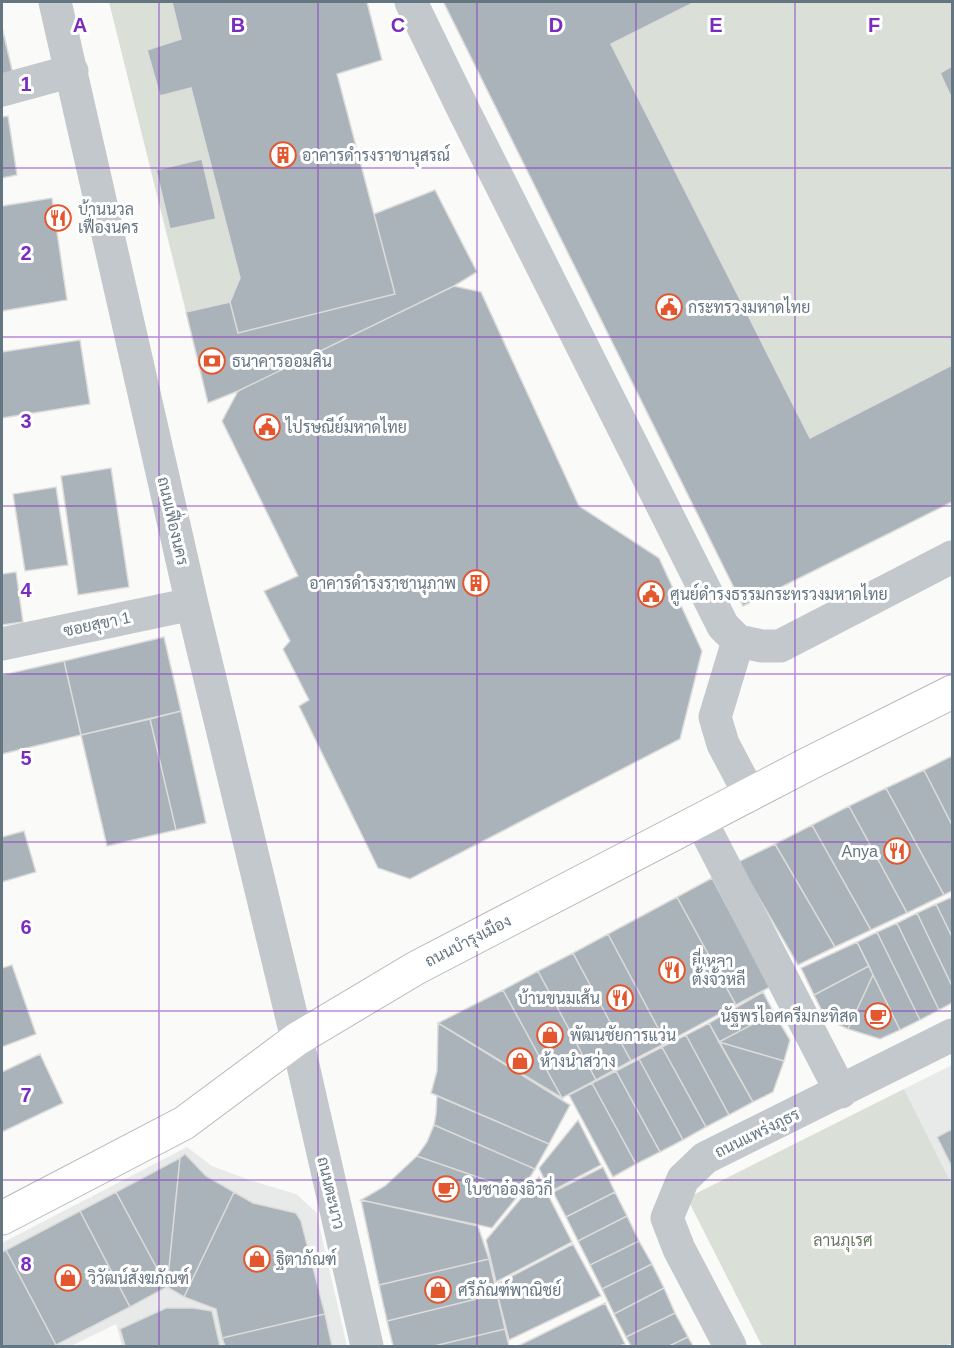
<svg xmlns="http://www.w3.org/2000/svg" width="954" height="1348" font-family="Helvetica,Sarabun,sans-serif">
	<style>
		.built { fill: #e8e9e9 }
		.green { fill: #dadfd7 }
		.building { fill: #aab3b9; stroke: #dcdcda; stroke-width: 1.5 }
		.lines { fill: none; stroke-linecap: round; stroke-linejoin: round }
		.major-casing { stroke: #b5babe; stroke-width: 35 }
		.minor { stroke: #c3c8cc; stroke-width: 33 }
		.major { stroke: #fff; stroke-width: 33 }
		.grid { fill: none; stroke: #7b2cbf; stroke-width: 1.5; stroke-opacity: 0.55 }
		.labels { text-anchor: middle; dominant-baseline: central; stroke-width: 6; stroke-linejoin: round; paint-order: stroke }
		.poi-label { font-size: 16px; fill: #657683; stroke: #fff; text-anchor: start }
		.street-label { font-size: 16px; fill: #657683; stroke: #fff }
		.park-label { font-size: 16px; fill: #687a64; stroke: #fff }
		.grid-label { font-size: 20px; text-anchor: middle; font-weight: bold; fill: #7b2cbf; stroke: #fff; stroke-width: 6; stroke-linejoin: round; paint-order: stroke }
	</style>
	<rect width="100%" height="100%" fill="#fafaf8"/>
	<path class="built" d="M952,1065V1185L904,1089Z
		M187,1147L212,1166L252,1181L296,1194L316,1212L347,1346H122L116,1324L71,1346H2V1243Z"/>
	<path class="green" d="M109,2H173L240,278L230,302L186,312Z
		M695,2H952V66L940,73L952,99V365L810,438L611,44Z
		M904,1089L952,1185V1343L945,1346H762L687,1198Z"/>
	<path class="building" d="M172,2H367L382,60L337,74L395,294L238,333L230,302L240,278L191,88L160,96L147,50L181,39Z
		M446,2H695L611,44L810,438L952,365V502L743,606L444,3Z
		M2,27L14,78L2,81Z
		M952,66V99L940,73Z
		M8,116L17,175L2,178V117Z
		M202,159L216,219L170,229L156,170Z
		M435,190L477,272L454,286L238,391L208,403L186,312L230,302L238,333L395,294L374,214Z
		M52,198L67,300L2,311V206Z
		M454,286L481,292L579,506L659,558L702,651L680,739L410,879L378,868L299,706L309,700L283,649L290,641L264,591L298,576L222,421L238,391Z
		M80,340L90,404L2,418V352Z
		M111,468L129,587L78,595L61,476Z
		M56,487L68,565L25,571L13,494Z
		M16,572L23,622L2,625V574Z
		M164,637L181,711L81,735L64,661Z
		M64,661L81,735L2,754V675Z
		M181,711L206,823L176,830L150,719Z
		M150,719L176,830L107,846L81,735Z
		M952,756V825L924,770Z
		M924,770L952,825V891L944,895L886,788Z
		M886,788L944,895L907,913L849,806Z
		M849,806L907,913L871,930L812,825Z
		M812,825L871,930L835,947L775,844Z
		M24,831L36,872L2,882V837Z
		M775,844L835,947L798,965L738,862Z
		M712,878L770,987L736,1005L677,897Z
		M677,897L736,1005L666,1043L608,934Z
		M952,897V937L936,904Z
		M936,904L952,937V986L917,913Z
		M917,913L952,986V1003L939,1010L897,923Z
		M897,923L939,1010L920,1020L877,932Z
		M877,932L920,1020L900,1030L857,942Z
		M608,934L666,1043L631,1061L573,953Z
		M857,942L869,966L814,995L801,968Z
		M573,953L631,1061L596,1080L538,971Z
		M12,965L36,1034L2,1047V968Z
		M869,966L873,975L848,1029L826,1019L814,995Z
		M538,971L596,1080L562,1098L503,990Z
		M873,975L900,1030L880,1039L848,1029Z
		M503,990L562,1098L438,1023Z
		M763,992L774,1013L719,1042L709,1023Z
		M774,1013L790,1040L784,1061L719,1042Z
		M438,1023L570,1105L549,1144L431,1093L437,1071Z
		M709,1023L753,1102L729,1115L686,1035Z
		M686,1035L729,1115L706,1127L662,1047Z
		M719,1042L784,1061L773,1092L753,1102Z
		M662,1047L706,1127L683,1140L639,1059Z
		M40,1054L63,1103L2,1132V1072Z
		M639,1059L683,1140L660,1152L616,1071Z
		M616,1071L660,1152L636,1164L592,1083Z
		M592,1083L636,1164L613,1177L569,1095Z
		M437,1096L549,1144L535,1169L434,1125L436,1114Z
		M578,1120L601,1165L550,1192L539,1168Z
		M434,1125L535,1169L521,1192L417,1156L427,1142Z
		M952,1129V1167L937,1137Z
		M185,1154L206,1176L234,1192L184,1297L167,1287L180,1158Z
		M417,1156L521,1192L492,1228L361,1200L385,1186Z
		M180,1158L167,1287L116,1192Z
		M603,1167L615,1192L566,1217L553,1192Z
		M539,1177L572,1242L496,1282L486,1240Z
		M116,1192L167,1287L130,1307L80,1211Z
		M234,1192L253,1203L296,1213L301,1221L325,1314L222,1338L216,1309L184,1297Z
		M615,1192L627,1216L578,1241L566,1217Z
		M361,1200L478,1226L489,1259L379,1285Z
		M80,1211L130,1307L56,1345L6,1250Z
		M627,1216L639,1241L590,1265L578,1241Z
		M639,1241L652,1264L602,1289L590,1265Z
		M573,1244L601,1296L509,1340L495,1285Z
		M6,1250L56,1345L54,1346H2V1252Z
		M489,1259L497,1294L387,1321L379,1285Z
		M652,1264L664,1288L614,1314L602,1289Z
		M664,1288L675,1313L626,1337L614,1314Z
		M497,1294L505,1329L434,1346H393L387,1321Z
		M605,1303L625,1344L620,1346H518Z
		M166,1308H193L212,1311L220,1346H125L120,1329Z
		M675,1313L688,1337L669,1346H631L626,1337Z
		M325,1314L332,1346H225L222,1338Z
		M505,1329L509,1346H434Z
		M688,1337L693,1346H669Z"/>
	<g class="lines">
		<g class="major-casing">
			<path id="major" d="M2,1218L184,1123L297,1039L416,968L808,764L952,692"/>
		</g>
		<path class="minor" d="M55,2L192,604L297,1039L367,1346
			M411,2L464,111L723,626L738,641L762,646H780L952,557
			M2,90L72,71
			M738,641L715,717L723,744L750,795
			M2,644L192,604
			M701,821L841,1092
			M730,1346L679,1249L667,1218L683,1179L705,1158L952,1035"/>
		<use href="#major" class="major"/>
	</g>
	<path class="grid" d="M159,2V1346M318,2V1346M477,2V1346M636,2V1346M795,2V1346M2,168H952M2,337H952M2,506H952M2,674H952M2,842H952M2,1011H952M2,1180H952"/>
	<defs>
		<g id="building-ring" transform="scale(1.35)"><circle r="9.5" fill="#fff" stroke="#e4572e" stroke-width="1.5"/><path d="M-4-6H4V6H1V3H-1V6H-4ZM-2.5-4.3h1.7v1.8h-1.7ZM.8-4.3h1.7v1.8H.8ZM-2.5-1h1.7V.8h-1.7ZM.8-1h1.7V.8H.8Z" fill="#e4572e"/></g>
		<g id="restaurant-ring" transform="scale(1.35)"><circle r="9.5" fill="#fff" stroke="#e4572e" stroke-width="1.5"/><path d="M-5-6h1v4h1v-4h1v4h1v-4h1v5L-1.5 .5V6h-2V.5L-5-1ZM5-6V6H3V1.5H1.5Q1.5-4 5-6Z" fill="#e4572e"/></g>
		<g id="civic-ring" transform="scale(1.35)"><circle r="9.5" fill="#fff" stroke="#e4572e" stroke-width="1.5"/><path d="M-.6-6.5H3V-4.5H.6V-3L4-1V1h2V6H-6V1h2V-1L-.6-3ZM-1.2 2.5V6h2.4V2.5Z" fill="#e4572e"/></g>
		<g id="bank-ring" transform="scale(1.35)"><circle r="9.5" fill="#fff" stroke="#e4572e" stroke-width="1.5"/><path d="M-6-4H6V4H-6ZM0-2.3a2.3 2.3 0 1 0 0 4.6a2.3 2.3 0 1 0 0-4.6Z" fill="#e4572e"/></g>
		<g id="cafe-ring" transform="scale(1.35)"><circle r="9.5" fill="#fff" stroke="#e4572e" stroke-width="1.5"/><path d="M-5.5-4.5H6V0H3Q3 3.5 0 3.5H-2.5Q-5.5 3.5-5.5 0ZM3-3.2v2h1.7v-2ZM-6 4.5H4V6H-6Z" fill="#e4572e"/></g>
		<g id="shop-ring" transform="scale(1.35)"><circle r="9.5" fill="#fff" stroke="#e4572e" stroke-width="1.5"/><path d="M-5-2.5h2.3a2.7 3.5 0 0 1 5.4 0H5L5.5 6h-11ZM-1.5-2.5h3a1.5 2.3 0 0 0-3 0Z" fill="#e4572e"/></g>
	</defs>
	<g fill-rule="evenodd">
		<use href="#building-ring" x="283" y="155"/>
		<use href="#restaurant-ring" x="58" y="218"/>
		<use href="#civic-ring" x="669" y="307"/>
		<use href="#bank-ring" x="212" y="361"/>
		<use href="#civic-ring" x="267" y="427"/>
		<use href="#building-ring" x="476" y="583"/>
		<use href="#civic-ring" x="651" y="594"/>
		<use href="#restaurant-ring" x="897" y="851"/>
		<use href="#restaurant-ring" x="672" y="970"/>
		<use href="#restaurant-ring" x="620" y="998"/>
		<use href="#cafe-ring" x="878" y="1016"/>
		<use href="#shop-ring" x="550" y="1035"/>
		<use href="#shop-ring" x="520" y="1061"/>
		<use href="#cafe-ring" x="446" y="1189"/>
		<use href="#shop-ring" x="257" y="1259"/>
		<use href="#shop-ring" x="68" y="1278"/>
		<use href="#shop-ring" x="438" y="1290"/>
	</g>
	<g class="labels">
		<g class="poi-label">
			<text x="302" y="155">อาคารดำรงราชานุสรณ์</text>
			<text x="78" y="209">บ้านนวล<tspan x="78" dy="18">เฟื่องนคร</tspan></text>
			<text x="688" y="307">กระทรวงมหาดไทย</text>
			<text x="232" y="361">ธนาคารออมสิน</text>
			<text x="286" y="427">ไปรษณีย์มหาดไทย</text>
			<text x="456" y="583" text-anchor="end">อาคารดำรงราชานุภาพ</text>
			<text x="670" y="594">ศูนย์ดำรงธรรมกระทรวงมหาดไทย</text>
			<text x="878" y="851" text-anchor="end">Anya</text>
			<text x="692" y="961">ยี่เหลา<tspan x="692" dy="18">ตั้งจั้วหลี</tspan></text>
			<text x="600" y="998" text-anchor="end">บ้านขนมเส้น</text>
			<text x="858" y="1016" text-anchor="end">นัฐพรไอศครีมกะทิสด</text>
			<text x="570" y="1035">พัฒนชัยการแว่น</text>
			<text x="540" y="1061">ห้างนำสว่าง</text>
			<text x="466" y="1189">ใบชาอ๋องอิวกี่</text>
			<text x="276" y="1259">ฐิตาภัณฑ์</text>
			<text x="88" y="1278">วิวัฒน์สังฆภัณฑ์</text>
			<text x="458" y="1290">ศรีภัณฑ์พาณิชย์</text>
		</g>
		<g class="street-label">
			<text transform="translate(173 521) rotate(77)">ถนนเฟื่องนคร</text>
			<text transform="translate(97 624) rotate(-12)">ซอยสุขา 1</text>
			<text transform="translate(468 941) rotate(-27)">ถนนบำรุงเมือง</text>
			<text transform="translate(757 1133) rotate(-26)">ถนนแพร่งภูธร</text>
			<text transform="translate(331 1193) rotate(77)">ถนนตะนาว</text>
		</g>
		<g class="park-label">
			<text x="843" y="1240">ลานภุเรศ</text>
		</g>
	</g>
	<g class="grid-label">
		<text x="80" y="32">A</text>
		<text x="238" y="32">B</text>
		<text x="398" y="32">C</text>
		<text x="556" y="32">D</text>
		<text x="716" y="32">E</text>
		<text x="874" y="32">F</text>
		<text x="26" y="91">1</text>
		<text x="26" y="260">2</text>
		<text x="26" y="428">3</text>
		<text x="26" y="597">4</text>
		<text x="26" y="765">5</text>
		<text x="26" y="934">6</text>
		<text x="26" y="1102">7</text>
		<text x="26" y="1271">8</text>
	</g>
	<rect width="954" height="1348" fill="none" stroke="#657683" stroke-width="6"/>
</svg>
